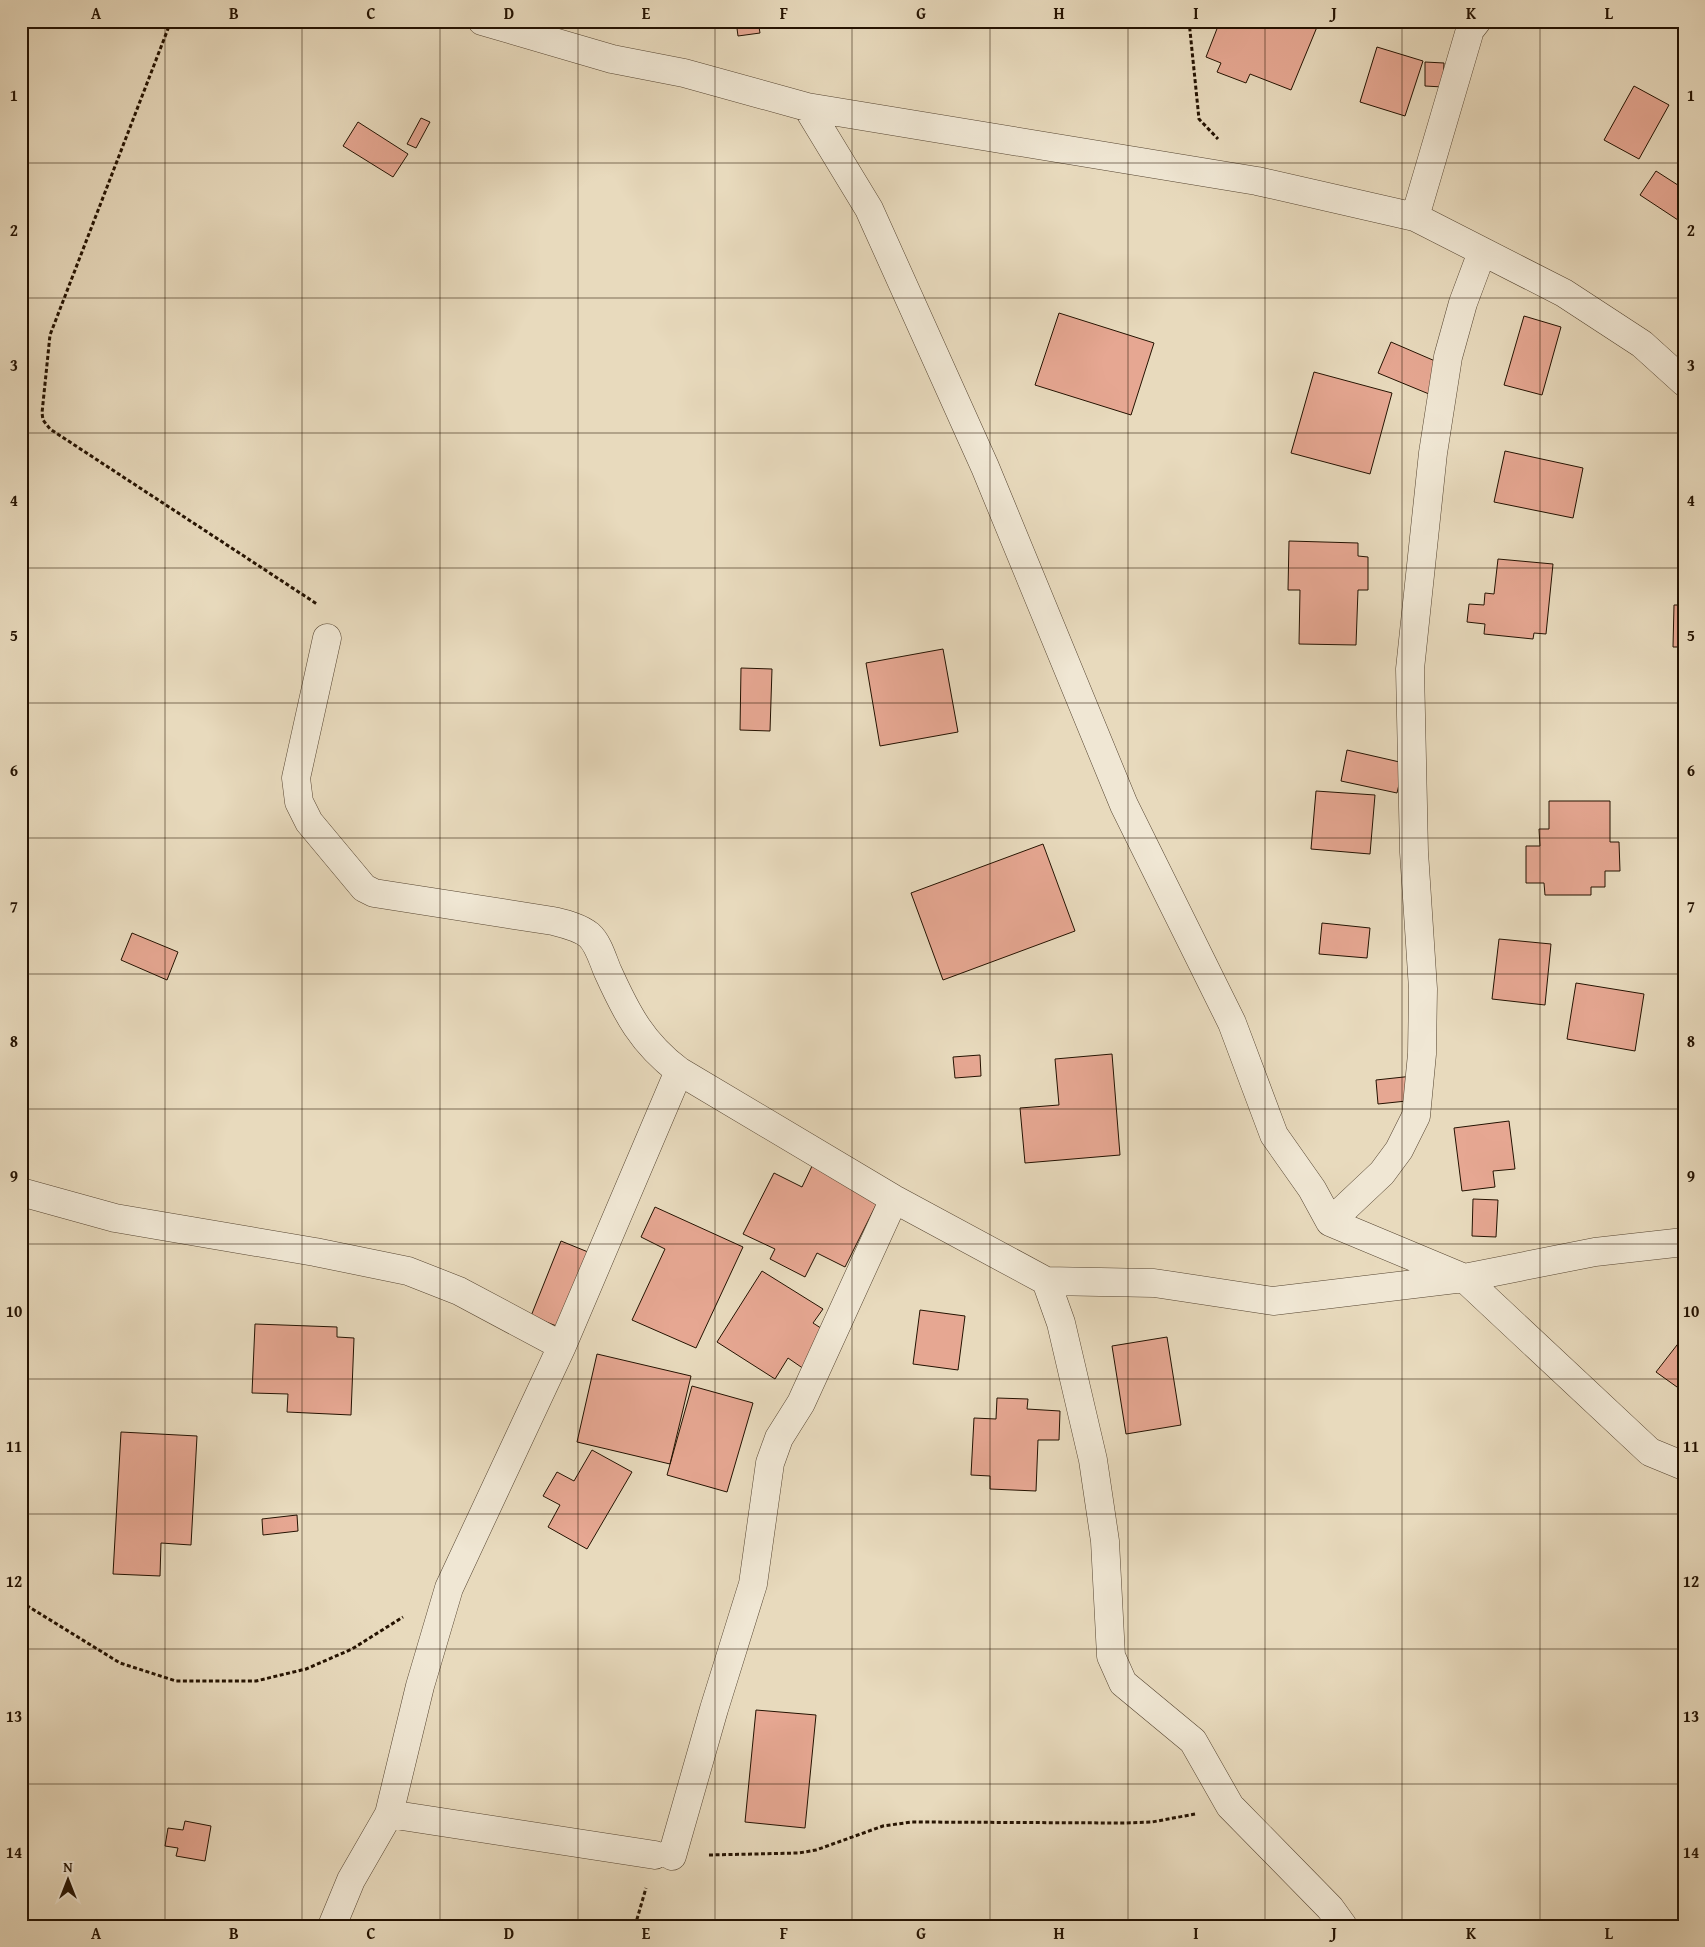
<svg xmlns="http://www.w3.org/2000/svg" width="1705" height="1947" font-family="'Gentium Book Plus',serif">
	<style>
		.building { fill: #e6a792; stroke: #241201 }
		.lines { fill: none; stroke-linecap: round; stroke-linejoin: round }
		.minor-casing { stroke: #554430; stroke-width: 29 }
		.path { stroke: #241201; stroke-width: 3; stroke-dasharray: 4 2.5; stroke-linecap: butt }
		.minor { stroke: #f0e7d4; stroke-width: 28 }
		.grid { fill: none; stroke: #241201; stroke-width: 1; stroke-opacity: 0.55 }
		.neatline { fill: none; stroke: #241201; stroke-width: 2 }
		.grid-label { font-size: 16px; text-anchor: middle; font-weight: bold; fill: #241201 }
	</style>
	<rect width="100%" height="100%" fill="#e8dabd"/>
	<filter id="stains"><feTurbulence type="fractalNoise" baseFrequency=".004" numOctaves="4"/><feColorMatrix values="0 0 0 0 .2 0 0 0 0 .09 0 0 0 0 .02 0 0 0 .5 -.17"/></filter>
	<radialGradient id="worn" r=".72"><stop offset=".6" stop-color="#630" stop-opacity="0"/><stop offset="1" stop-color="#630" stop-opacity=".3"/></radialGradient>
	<path class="building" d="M736,21H758L760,33L738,36Z
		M1220,21H1302L1317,27L1291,90L1250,74L1246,83L1217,72L1221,63L1206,57Z
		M1442,21H1457L1450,29Z
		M1377,47L1423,61L1405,116L1360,102Z
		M1425,62L1444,63L1443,87L1425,86Z
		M1634,86L1669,105L1639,159L1604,140Z
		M1683,110H1684V131H1682Z
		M421,118L430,122L416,148L407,144Z
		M358,122L408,154L393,177L343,146Z
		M1656,171L1684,189V217L1681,222L1640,195Z
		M1059,313L1154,343L1131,415L1035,385Z
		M1524,316L1561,327L1542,395L1504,385Z
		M1391,342L1442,364L1429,394L1378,373Z
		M1314,372L1392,393L1370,474L1291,453Z
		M1505,451L1583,468L1573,518L1494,502Z
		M1289,541L1358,543V556L1368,557V590H1358L1356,645L1299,644L1300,590H1288Z
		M1498,559L1553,564L1546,634L1534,633L1533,639L1484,634L1485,624L1467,622L1469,604L1484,605L1485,593L1494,594Z
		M1674,605H1684V678L1683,647H1673Z
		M943,649L958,732L880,746L866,663Z
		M741,668L772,669L770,731L740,730Z
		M1347,750L1404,763L1397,793L1341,781Z
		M1316,791L1375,795L1370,854L1311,849Z
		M1549,801H1610V842H1619L1620,871H1605V887H1591V895H1545L1544,883H1526V846H1540L1539,829H1549Z
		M1043,844L1075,931L943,980L911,893Z
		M1322,923L1370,928L1367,958L1319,954Z
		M132,933L178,952L167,980L121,960Z
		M1499,939L1551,944L1545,1005L1492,999Z
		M1576,983L1644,994L1635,1051L1567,1039Z
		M1112,1054L1120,1155L1025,1163L1020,1108L1059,1105L1055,1059Z
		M980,1055L981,1076L955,1078L953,1057Z
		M1413,1076L1416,1100L1378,1104L1376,1080Z
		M1681,1101H1684V1182H1678Z
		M1509,1121L1515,1169L1493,1171L1495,1187L1462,1191L1454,1128Z
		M813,1164L880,1197L845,1267L817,1253L805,1277L770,1259L775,1249L743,1234L774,1173L802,1187Z
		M1473,1199L1498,1200L1496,1237L1472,1236Z
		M655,1207L743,1247L696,1348L632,1320L665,1249L641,1237Z
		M561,1241L588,1252L559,1327L531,1316Z
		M762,1271L823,1309L813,1323L827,1332L804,1369L788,1358L775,1379L717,1342Z
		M920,1310L965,1316L958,1370L913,1364Z
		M255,1324L337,1327V1337L354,1338L351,1415L287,1412L288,1394L252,1393Z
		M1684,1336V1392L1656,1372Z
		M1167,1337L1181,1425L1126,1434L1112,1346Z
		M597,1354L691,1376L670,1464L577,1442Z
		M692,1386L753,1403L727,1492L667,1475Z
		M997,1398L1028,1399L1027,1409L1060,1411L1059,1440H1038L1036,1491L990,1489V1476L971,1475L974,1418L996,1419Z
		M121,1432L197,1436L191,1545L161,1543L160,1576L113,1574Z
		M592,1450L632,1472L587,1549L548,1527L560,1505L543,1496L557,1472L574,1481Z
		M297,1515L298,1531L263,1535L262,1519Z
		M756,1710L816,1715L805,1828L745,1822Z
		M185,1821L211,1826L205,1861L176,1856L178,1848L165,1846L168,1828L183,1830Z"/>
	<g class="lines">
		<g class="minor-casing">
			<path id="minor" d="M482,21L612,59L684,73L807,107L869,209L985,467L1124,805L1232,1023L1274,1135L1312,1189L1330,1222L1464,1278L1650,1452L1684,1466
				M807,107L1257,181L1415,217L1564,293L1642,344L1684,382
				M1415,217L1470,30L1477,21
				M327,638L296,778L299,802L309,822L364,888L374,893L553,921C565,924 579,927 589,935C599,944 603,961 608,972C627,1014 642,1043 679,1071L894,1199L1046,1281L1154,1283L1273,1301L1464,1278L1595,1252L1684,1242
				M21,1192L115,1218L315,1252L408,1271L459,1291L562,1346
				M1330,1222L1382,1173L1399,1150L1416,1116L1422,1054L1423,989L1414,852L1410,669L1433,453L1448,357L1463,303L1482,252
				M1046,1281L1061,1323L1093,1460L1105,1541L1111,1656L1123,1683L1193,1741L1230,1806L1330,1908L1343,1926
				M389,1814L655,1855
				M672,1856L714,1709L753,1584L770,1463L779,1438L801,1403L894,1199
				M332,1926L351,1880L389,1814L420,1686L449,1588L562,1346L679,1071"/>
		</g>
		<path class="path" d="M171,21L50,335L42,413L43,420L50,429L317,604
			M1189,21L1199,119L1218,139
			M21,1602L120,1663L176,1681H256L306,1669L352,1649L403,1617
			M709,1855L799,1853L816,1850L883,1826L912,1822L1124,1823L1152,1822L1195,1814
			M635,1926L646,1888"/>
		<use href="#minor" class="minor"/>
	</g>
	<path class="grid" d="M165,21V1926M302,21V1926M440,21V1926M578,21V1926M715,21V1926M852,21V1926M990,21V1926M1128,21V1926M1265,21V1926M1402,21V1926M1540,21V1926M21,163H1684M21,298H1684M21,433H1684M21,568H1684M21,703H1684M21,838H1684M21,974H1684M21,1109H1684M21,1244H1684M21,1379H1684M21,1514H1684M21,1649H1684M21,1784H1684"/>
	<rect width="1705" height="1947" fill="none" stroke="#e8dabd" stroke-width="55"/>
	<g transform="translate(68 1880)" stroke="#f0e7d4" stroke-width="4" paint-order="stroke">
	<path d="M0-4L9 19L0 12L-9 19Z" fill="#241201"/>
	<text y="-8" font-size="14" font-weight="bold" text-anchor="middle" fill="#241201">N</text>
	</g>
	<rect x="28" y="28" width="1650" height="1892" class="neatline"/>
	<g class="grid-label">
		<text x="96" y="19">A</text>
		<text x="234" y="19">B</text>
		<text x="371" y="19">C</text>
		<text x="509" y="19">D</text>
		<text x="646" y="19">E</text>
		<text x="784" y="19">F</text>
		<text x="921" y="19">G</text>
		<text x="1059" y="19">H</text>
		<text x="1196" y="19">I</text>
		<text x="1334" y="19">J</text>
		<text x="1471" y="19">K</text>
		<text x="1609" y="19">L</text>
		<text x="14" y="101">1</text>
		<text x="1691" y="101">1</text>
		<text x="14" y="236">2</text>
		<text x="1691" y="236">2</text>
		<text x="14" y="371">3</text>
		<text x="1691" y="371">3</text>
		<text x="14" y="506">4</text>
		<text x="1691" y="506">4</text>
		<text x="14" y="641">5</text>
		<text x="1691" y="641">5</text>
		<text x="14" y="776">6</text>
		<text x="1691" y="776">6</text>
		<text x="14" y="912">7</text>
		<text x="1691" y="912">7</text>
		<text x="14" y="1047">8</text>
		<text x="1691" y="1047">8</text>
		<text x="14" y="1182">9</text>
		<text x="1691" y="1182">9</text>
		<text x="14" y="1317">10</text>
		<text x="1691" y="1317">10</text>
		<text x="14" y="1452">11</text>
		<text x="1691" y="1452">11</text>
		<text x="14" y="1587">12</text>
		<text x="1691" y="1587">12</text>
		<text x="14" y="1722">13</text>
		<text x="1691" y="1722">13</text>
		<text x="14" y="1858">14</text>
		<text x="1691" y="1858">14</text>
		<text x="96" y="1939">A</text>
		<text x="234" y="1939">B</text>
		<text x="371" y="1939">C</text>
		<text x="509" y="1939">D</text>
		<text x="646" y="1939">E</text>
		<text x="784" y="1939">F</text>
		<text x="921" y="1939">G</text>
		<text x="1059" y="1939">H</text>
		<text x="1196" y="1939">I</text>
		<text x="1334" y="1939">J</text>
		<text x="1471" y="1939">K</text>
		<text x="1609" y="1939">L</text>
	</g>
	<rect width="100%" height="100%" filter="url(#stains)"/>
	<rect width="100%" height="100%" fill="url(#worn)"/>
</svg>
